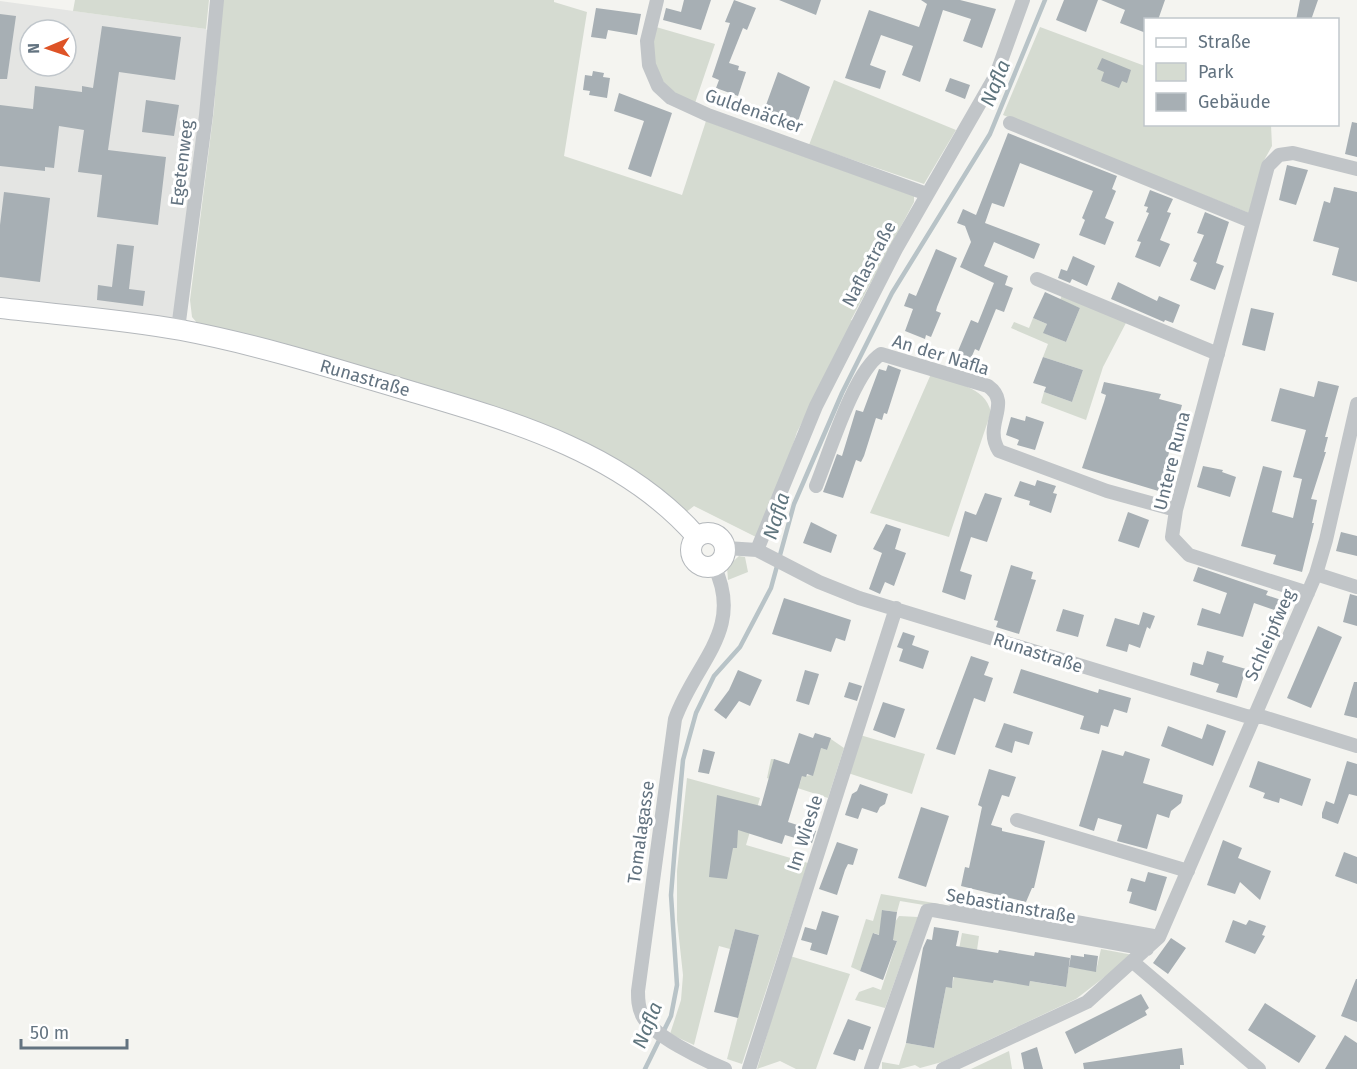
<svg xmlns="http://www.w3.org/2000/svg" width="1357" height="1069" font-family="'Fira Sans',sans-serif">
	<style>
		.built { fill: #e4e5e3; fill-rule: evenodd }
		.green { fill: #d5dbd1 }
		.lines { fill: none; stroke-linecap: round; stroke-linejoin: round }
		.stream { stroke: #b8c3c7; stroke-width: 4.5 }
		.building { fill: #a7afb4 }
		.secondary-casing { stroke: #b4b8bc; stroke-width: 22 }
		.street { stroke: #c1c5c8; stroke-width: 14 }
		.secondary { stroke: #fff; stroke-width: 20 }
		.labels { text-anchor: middle; dominant-baseline: central; stroke-width: 6; stroke-linejoin: round; paint-order: stroke }
		.street-label { font-size: 18px; fill: #637380; stroke: #fff }
		.water-label { font-size: 20px; font-style: italic; fill: #5f757e; stroke: #fff }
	</style>
	<rect width="100%" height="100%" fill="#f4f4f0"/>
	<path class="built" d="M0,1L206,29L212,37L178,329L0,308ZM30,30H66V66H30Z"/>
	<path class="green" d="M75,0H209L206,29L73,11Z
		M222,0H554V2L587,12L564,156L682,195L706,121L914,196V202L851,320L854,321L797,432L783,476L756,537L694,506L685,513L609,458L198,324L192,317L190,300L214,109Z
		M656,27L715,44L694,106C659,83 646,70 656,27Z
		M1040,27L1145,66L1146,124L1271,125L1272,146L1262,164L1249,213L1003,115Z
		M834,80L956,130L924,184L809,145Z
		M1063,293L1127,321L1103,367L1086,420L1041,403L1044,392L1072,402L1083,370L1043,357L1048,344L1011,328L1014,322L1029,328L1033,318L1047,324L1044,333L1066,342L1080,308L1060,300Z
		M931,374C954,383 985,386 991,412L949,537L870,513Z
		M739,556L745,557L748,572L728,580L727,567Z
		M860,735L925,754L912,794L848,773Z
		M828,737L844,748L828,798L767,778L771,759H774L800,783L802,776L813,775L818,747L827,750Z
		M687,778L760,798L746,845L808,863L742,1064L727,1059L759,935L735,929L730,949L719,946L694,1045L670,1034L681,1000L683,975L677,920V871Z
		M881,894L1139,938L1138,941L900,901L897,912L883,910L881,919L895,922L899,916L918,917L885,1008L855,1000L859,992L873,987L881,990L897,941L874,933L860,971L851,967L866,919L873,921Z
		M962,933L979,936L977,950L993,983L994,980L1029,985L1030,981L1065,987L1069,967L1096,971L1101,949L1133,955L1076,999L942,1062L920,1068L915,1065L900,1069H882V1062L899,1065L906,1043L934,1048L946,987H952Z
		M790,956L850,974L816,1069H796L780,1061L757,1069Z
		M1009,1051L1012,1069H971Z"/>
	<g class="lines">
		<path class="stream" d="M645,1069L671,1016L677,985L671,895L675,846L683,760L696,713L714,676L740,647L771,588L794,504L842,393L892,293L990,134L1045,0"/>
	</g>
	<path class="building" d="M684,0H711L701,30L663,20L666,8L681,12Z
		M734,0L756,8L747,30L743,28L729,63L739,66L738,70L746,72L738,96L716,88L719,80L712,77L730,23L725,22Z
		M779,0H821L816,15Z
		M921,0H960L996,9L982,48L963,41L971,19L943,10L920,82L902,75L913,46L881,35L870,65L886,71L880,89L845,78L869,10L919,27L927,4Z
		M1064,0H1098L1086,32L1056,20Z
		M1101,0H1165L1158,20H1146V33L1120,23L1125,10Z
		M1300,0H1318L1311,20H1296Z
		M596,8L641,14L637,35L608,30L606,39L591,37Z
		M0,14L16,16L7,79H0Z
		M102,26L181,37L175,80L119,72L108,150L166,157L158,225L97,217L102,175L78,172L84,130L59,126L54,168L45,167V171L0,166V105L33,109L35,86L82,92V86L93,88Z
		M1102,58L1131,70L1127,83L1122,81L1119,88L1101,81L1104,72L1097,69Z
		M593,71L604,73L603,77L610,78L607,98L589,95L590,91L583,90L585,75L592,76Z
		M778,72L810,87L795,130L762,116Z
		M950,78L970,85L965,99L945,91Z
		M619,93L672,113L651,177L628,169L644,121L614,111Z
		M146,100L179,105L174,136L142,132Z
		M1352,122L1357,123V157L1345,154Z
		M1008,133L1117,176L1112,189L1116,191L1105,218L1114,222L1105,245L1079,235L1085,220L1082,218L1093,191L1020,163L1004,207L992,203L985,223L1040,244L1034,259L994,242L984,266L1008,276L1005,285L1013,288L1004,312L996,309L979,351L975,349L968,365L957,361L961,352L958,351L971,320L978,323L994,283L960,267L971,242L965,226L957,223L963,209L976,215Z
		M1287,165L1308,170L1296,205L1279,200Z
		M1334,187L1357,192V282L1332,275L1339,248L1313,241L1324,201L1330,203Z
		M1150,190L1173,199L1167,212L1171,213L1160,240L1170,244L1160,267L1135,257L1141,242L1137,241L1149,213L1146,212L1148,207L1144,206Z
		M4,192L50,198L40,282L0,277V225Z
		M1205,212L1229,222L1216,263L1224,266L1215,290L1190,280L1197,263L1193,261L1204,235L1197,233Z
		M117,244L134,246L129,289L145,291L143,306L97,300L98,285L112,287Z
		M936,249L957,258L937,307L936,311L941,313L931,337L926,335L925,339L905,331L913,309L904,306L909,293L916,296Z
		M1073,256L1095,266L1087,286L1072,279L1070,283L1058,278L1061,269L1067,271Z
		M1118,282L1157,301L1159,296L1180,305L1173,323L1165,320L1164,322L1111,299Z
		M1045,292L1080,308L1066,342L1043,333L1047,324L1033,318Z
		M1251,308L1274,313L1265,351L1242,345Z
		M1043,357L1083,370L1072,402L1044,392L1046,387L1033,383Z
		M888,365L901,370L887,414L884,413L882,420L876,418L864,456L861,462L856,460L843,498L823,492L837,454L842,456L856,410L863,412L879,369L886,371Z
		M1318,381L1339,386L1325,437H1328L1324,452H1326L1311,499L1317,500L1312,523H1314L1302,572L1273,564L1276,555L1241,546L1263,466L1282,471L1272,512L1293,518L1302,479L1293,477L1306,430L1271,421L1280,388L1314,397Z
		M1104,382L1161,394L1159,399L1182,405L1164,471L1171,472L1165,493L1082,468L1104,402L1106,395L1101,393Z
		M1026,416L1044,422L1035,450L1017,445L1019,440L1006,435L1011,417L1025,421Z
		M1203,466L1223,470L1222,472L1236,477L1230,497L1197,487Z
		M1037,480L1056,486L1053,493L1057,494L1051,513L1029,505L1030,501L1014,496L1020,481L1035,486Z
		M985,493L1002,498L987,542L971,537L960,571L972,575L965,600L942,592L965,511L976,515Z
		M1128,512L1149,520L1139,548L1118,541Z
		M811,522L837,535L831,553L803,543Z
		M886,524L901,529L895,549L906,553L894,586L885,582L880,594L869,589L882,553L873,549Z
		M1341,532L1357,536V556L1336,551Z
		M1011,565L1033,572L1031,579L1036,580L1019,634L996,627L998,621L994,620Z
		M1198,567L1268,591L1266,595L1290,603L1286,614L1254,603L1243,637L1197,625L1202,608L1220,614L1227,593L1193,581Z
		M1350,594L1357,596V626L1343,622Z
		M784,598L851,620L845,641L836,638L831,652L772,634Z
		M1063,609L1084,615L1078,637L1056,631Z
		M1143,612L1155,616L1150,629L1147,627L1140,648L1129,644L1127,652L1106,646L1115,618L1139,625Z
		M1318,626L1342,637L1311,708L1287,698Z
		M903,632L915,636L912,645L929,651L923,669L899,661L903,649L897,647Z
		M1207,651L1224,656L1222,662L1246,669L1237,698L1216,692L1219,684L1190,675L1193,662L1203,665Z
		M971,656L989,662L984,675L993,678L985,702L974,698L955,755L936,749Z
		M1021,669L1098,693L1099,689L1131,698L1127,713L1114,709L1108,727L1101,725L1099,734L1080,729L1084,716L1013,693Z
		M738,670L762,680L750,706L739,701L726,719L714,710L729,690Z
		M805,670L819,674L809,705L796,701Z
		M849,682L862,686L857,701L844,697Z
		M1354,682H1357V718L1344,715Z
		M883,702L905,709L895,738L873,730Z
		M1004,723L1033,732L1029,745L1015,741L1012,753L995,747Z
		M1207,724L1226,731L1213,766L1161,746L1168,726L1202,739Z
		M799,733L813,738L815,733L831,738L827,750L821,748L813,776L807,774L806,777L802,776L788,822L816,831L812,843L785,835L782,844L738,830L737,848H733L727,879L709,877L717,795L761,806L774,759L789,764Z
		M703,749L715,752L709,774L698,772Z
		M1102,750L1123,756L1125,751L1150,759L1143,783L1183,795L1181,803L1171,811L1169,818L1157,814L1147,849L1117,841L1122,825L1098,818L1094,831L1079,826Z
		M1258,761L1311,779L1302,806L1280,798L1279,803L1263,798L1265,793L1249,787Z
		M1347,761L1357,764V796L1349,794L1338,824L1322,818V813L1326,801L1334,804Z
		M989,769L1016,777L1009,797L1002,795L991,825L1002,828V831L1045,841L1034,888H1032L1026,902L961,886L965,867L969,868L982,807L978,805Z
		M860,784L888,794L885,804L880,807L877,813L862,808L858,819L845,815L852,794L857,791Z
		M921,807L949,816L926,887L898,878Z
		M1223,840L1242,848L1238,858L1271,871L1260,900L1240,882L1235,894L1207,885Z
		M837,842L858,849L853,865L848,864L845,870L837,895L819,889Z
		M1344,852L1357,857V884L1335,876Z
		M1148,872L1167,877L1156,911L1129,903L1132,892L1127,891L1131,878L1145,882Z
		M882,910L897,912L893,940L897,941L883,980L860,971L873,933L879,935Z
		M822,911L839,916L827,955L810,950L812,943L801,940L805,927L816,930Z
		M1233,920L1246,925L1249,920L1266,926L1262,935L1265,936L1255,954L1225,942Z
		M934,927L959,931L956,946L998,953L999,950L1034,956L1035,952L1070,958L1066,987L1030,981L1029,986L994,980L993,983L953,977L952,988L946,987L934,1048L906,1043L923,948L927,939L932,940Z
		M735,929L759,935L738,1018L714,1012Z
		M1171,938L1186,948L1168,974L1153,963Z
		M1084,954L1098,956L1096,972L1069,967L1071,955L1084,957Z
		M1356,979H1357V1022L1341,1016Z
		M1141,994L1149,1008L1145,1011L1147,1015L1075,1054L1065,1032Z
		M1265,1003L1316,1036L1299,1063L1248,1030Z
		M848,1019L871,1027L863,1050L859,1049L855,1061L833,1054Z
		M1345,1035L1357,1043V1069H1325Z
		M1037,1047L1043,1069H1024L1021,1053Z
		M1182,1048L1184,1065H1180V1069H1084L1083,1063Z"/>
	<g class="lines">
		<g class="secondary-casing">
			<path id="secondary" d="M0,308C60,315 121,319 181,330C260,345 336,369 413,392C515,422 625,454 697,537
				M691 550a17 17 0 1 1 34 0a17 17 0 1 1-34 0Z"/>
		</g>
		<path class="street" d="M657,0L647,41L649,65L658,86L671,98L708,115L927,194
			M1010,123L1253,222
			M1037,279L1218,354
			M178,329L206,115L217,0
			M816,486C829,454 854,371 881,354L988,386C1013,404 982,424 999,451L1107,491L1176,510
			M726,548L757,550L819,582L859,598L1246,716L1263,717L1357,746
			M757,550L816,406L896,249L996,75L1023,0
			M714,566C745,630 695,662 675,719L638,991C638,999 638,1007 642,1015C652,1036 704,1060 725,1069
			M1316,574L1357,587
			M1308,593L1189,555L1172,537L1176,510L1268,166L1279,155L1293,153L1357,169
			M1017,820L1188,871
			M954,900L1159,937
			M1133,962L1259,1069
			M749,1069L896,608
			M871,1069L927,911L933,910L1147,949
			M943,1069L1087,1002L1159,937L1316,574L1326,540L1357,404"/>
		<use href="#secondary" class="secondary"/>
	</g>
	<g class="labels">
		<g class="street-label">
			<text transform="translate(754 111) rotate(19)">Guldenäcker</text>
			<text transform="translate(182 163) rotate(-83)">Egetenweg</text>
			<text transform="translate(869 264) rotate(-62)">Naflastraße</text>
			<text transform="translate(941 355) rotate(17)">An der Nafla</text>
			<text transform="translate(365 378) rotate(16)">Runastraße</text>
			<text transform="translate(1172 461) rotate(-76)">Untere Runa</text>
			<text transform="translate(1270 635) rotate(-66)">Schleipfweg</text>
			<text transform="translate(1038 653) rotate(18)">Runastraße</text>
			<text transform="translate(641 832) rotate(-82)">Tomalagasse</text>
			<text transform="translate(805 833) rotate(-72)">Im Wiesle</text>
			<text transform="translate(1011 906) rotate(10)">Sebastianstraße</text>
		</g>
		<g class="water-label">
			<text transform="translate(995 83) rotate(-68)">Nafla</text>
			<text transform="translate(776 516) rotate(-73)">Nafla</text>
			<text transform="translate(647 1025) rotate(-68)">Nafla</text>
		</g>
	</g>
	<rect x="1144" y="18" width="195" height="108" fill="#ffffff" stroke="#c1c7cc" stroke-width="1.5"/>
	<rect x="1156" y="38" width="30" height="9" fill="#ffffff" stroke="#c1c7cc" stroke-width="1.5"/>
	<text x="1198" y="48" font-size="18" fill="#637380">Straße</text>
	<rect x="1156" y="63" width="30" height="18" fill="#d5dbd1" stroke="#c1c7cc" stroke-width="1.5"/>
	<text x="1198" y="78" font-size="18" fill="#637380">Park</text>
	<rect x="1156" y="93" width="30" height="18" fill="#a7afb4" stroke="#c1c7cc" stroke-width="1.5"/>
	<text x="1198" y="108" font-size="18" fill="#637380">Gebäude</text>
	<g transform="translate(48 48) rotate(268)"><circle r="28" fill="#ffffff" stroke="#c1c7cc" stroke-width="1.5"/>
	<path d="M0-4.5L10 22L0 15L-10 22Z" fill="#de5326"/>
	<text y="-9" font-size="16" font-weight="bold" text-anchor="middle" fill="#637380">N</text>
	</g>
	<path d="M21 1039v9h106v-9" fill="none" stroke="#637380" stroke-width="3"/>
	<text x="30" y="1039" font-size="18" fill="#637380" stroke="#ffffff" stroke-width="4.5" paint-order="stroke">50 m</text>
</svg>
